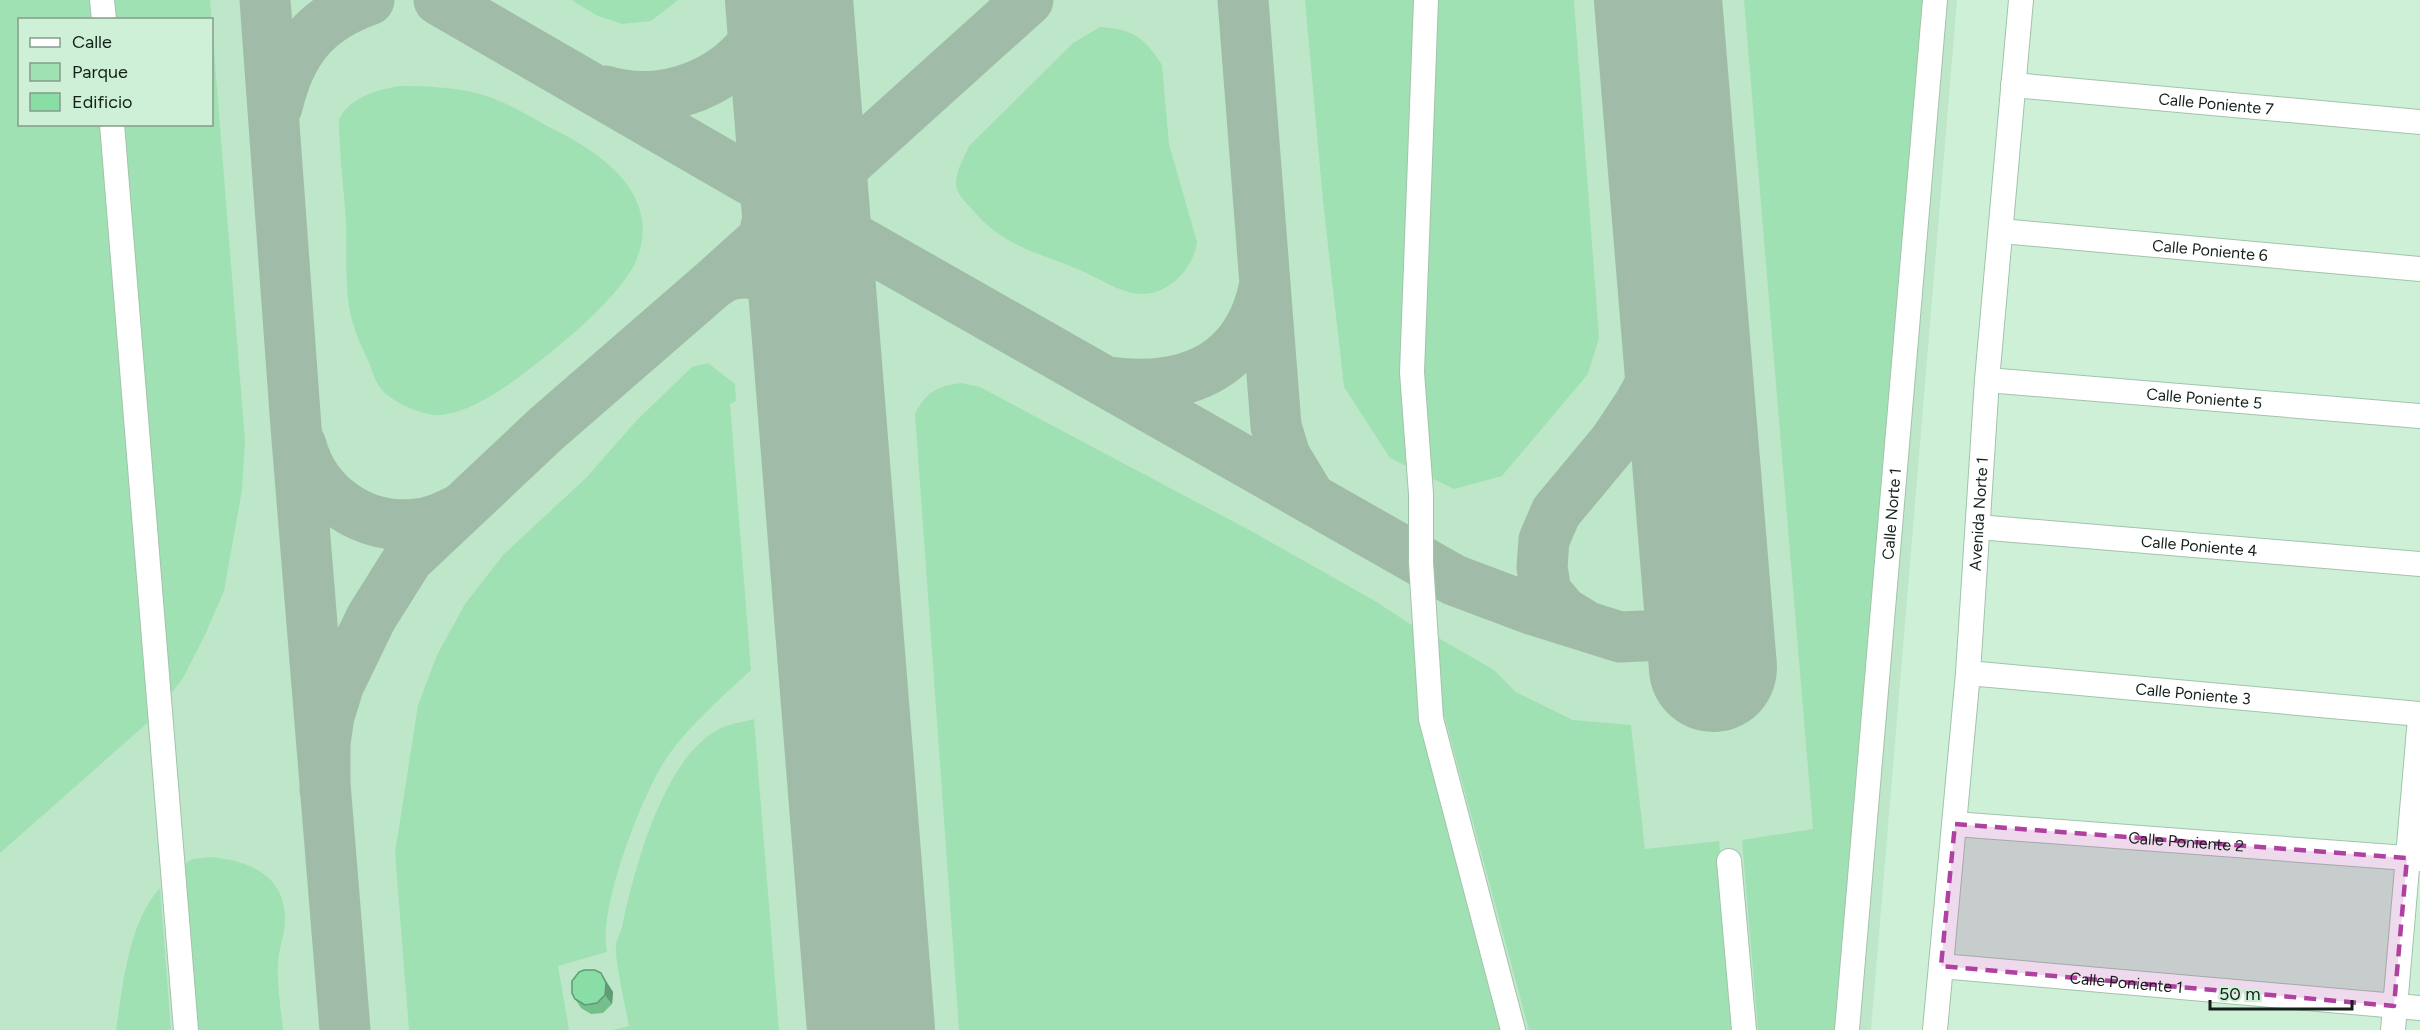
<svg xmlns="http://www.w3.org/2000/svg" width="2420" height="1030" font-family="Figtree,sans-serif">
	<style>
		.built { fill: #bee7c9; fill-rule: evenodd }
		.green { fill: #a0e1b3; fill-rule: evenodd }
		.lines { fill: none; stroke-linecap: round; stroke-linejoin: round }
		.taxiway { stroke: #a0bca8; stroke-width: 51 }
		.runway { stroke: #a0bca8; stroke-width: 128 }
		.minor-casing { stroke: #a2c3ab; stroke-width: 26 }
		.minor { stroke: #fff; stroke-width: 24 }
		.wall { fill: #75bf8d }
		.shaded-wall { fill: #5f9b73 }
		.building { fill: #88dea4; stroke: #5f9b73; stroke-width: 1.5 }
		.marked { fill: #af41a0; fill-opacity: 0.2; stroke: #af41a0; stroke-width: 4.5; stroke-dasharray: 12 8; stroke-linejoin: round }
		.labels { text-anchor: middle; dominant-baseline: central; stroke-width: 4.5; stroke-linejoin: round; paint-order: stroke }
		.street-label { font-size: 16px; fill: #142018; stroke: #cef0d7 }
	</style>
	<rect width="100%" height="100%" fill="#cef0d7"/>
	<path class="built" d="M0,0H1957L1871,1030H0ZM20,20H212V124H20Z"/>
	<path class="green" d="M0,0H210L245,441L242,490L224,591L205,635L183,678L152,719L0,853ZM20,20H212V124H20Z
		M571,0H678L651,21L622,24L596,15Z
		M1305,0H1574L1599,338L1588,374L1502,476L1454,489L1390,458L1344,387L1323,201Z
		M1744,0H1924L1839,1030H1758L1742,840L1813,829Z
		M1100,27C1133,29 1144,37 1162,65L1169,144L1197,242C1193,272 1163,300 1132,293C1112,288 1095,276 1077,269C1034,251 1002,246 971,208C965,202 957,194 956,185C955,172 964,158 969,146L1073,43Z
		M399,86C429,86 463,87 492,98C515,106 537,121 559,132C608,157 662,199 636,261C624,290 575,333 550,353C519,377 481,410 441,415C425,417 392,402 382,390C375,382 372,370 368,360C360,344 352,325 349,307C345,280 347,251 346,223C344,189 339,155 339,120C349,97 377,90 399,86Z
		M708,363L735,384L736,401L730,404L751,670C723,696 693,722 670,753C644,788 597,910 607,952L558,966L569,1030H409L395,853L418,705L437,655L465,604L504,554L586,478L637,420L692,367Z
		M962,383L980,387L1251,531L1375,601L1418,629L1507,1030H959L915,414C926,392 937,386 962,383Z
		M1435,636L1494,670L1516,692L1573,720L1631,725L1645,849L1719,841L1736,1030H1529L1443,711Z
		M754,719L779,1030H612L629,1026C626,1009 614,958 616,944C617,938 621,933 622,927C634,870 663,758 719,729C729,724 743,722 754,719Z
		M210,857C249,860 286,876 285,920C285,935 278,950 278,965C277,987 281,1009 283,1030H196L184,864L193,859Z
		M160,888L171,1030H116C123,985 128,923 160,888Z"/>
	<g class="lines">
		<path class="taxiway" d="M265,0L296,427L345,1030
			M439,0L740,174L1454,580L1534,610L1620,637L1711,633
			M1243,0L1276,426L1285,456L1311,499
			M605,91C674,112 756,72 774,0
			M277,107C290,51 315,19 369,0
			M766,226C774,215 783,203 788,190C806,145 795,81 792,33
			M713,284C719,280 726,275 734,274C755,270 783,280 797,298C808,311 812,328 816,345
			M815,323L823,243L828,224L842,196
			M1108,382C1183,392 1247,369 1264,288
			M301,445C314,496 363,530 416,524C432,523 446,516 460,509
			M1584,625L1563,612L1546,592L1542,567L1544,540L1556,512L1615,441L1639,405L1659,369L1676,312L1678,290V249
			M325,790V743L329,716L339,684L371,618L408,559L546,429L713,284L1028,0"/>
		<path class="runway" d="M789,0L871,1030
			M1658,0L1713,668"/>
		<g class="minor-casing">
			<g id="minor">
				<path d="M102,0L104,20"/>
				<path d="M1426,0L1412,372L1421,494V562L1431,719L1513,1030"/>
				<path id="s1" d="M2013,85L2420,122"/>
				<path d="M112,124L186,1030"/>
				<path id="s2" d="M2001,231L2420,269"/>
				<path id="s3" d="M1987,380L2420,416"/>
				<path id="s4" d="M1978,527L2420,564"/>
				<path id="s5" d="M1968,673L2420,714"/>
				<path id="s6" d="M1955,824L2420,859"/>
				<path d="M1729,861L1744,1030"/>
				<path id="s7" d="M1941,966L2420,1008"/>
				<path id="s8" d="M1847,1030L1935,0"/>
				<path id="s9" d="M1935,1030L1968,673L1987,380L2021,0"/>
				<path d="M2393,1030L2420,718"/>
			</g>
		</g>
		<use href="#minor" class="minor"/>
	</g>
	<path class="wall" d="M607,983L613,992L612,1004L603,1013L591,1014L581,1008L575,999Z"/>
	<path class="shaded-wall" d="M601,973L613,992L612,1004L605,995Z"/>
	<path class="building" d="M584,970H595L601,973L606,983L605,995L597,1003L585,1005L575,999L572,993V981L579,972Z"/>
	<path class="marked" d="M1955,824L2407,858L2394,1006L1941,966Z"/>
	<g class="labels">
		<g class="street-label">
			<text stroke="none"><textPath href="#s1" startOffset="204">Calle Poniente 7</textPath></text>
			<text stroke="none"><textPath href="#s2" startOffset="210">Calle Poniente 6</textPath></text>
			<text stroke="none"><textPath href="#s3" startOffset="218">Calle Poniente 5</textPath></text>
			<text stroke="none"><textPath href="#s8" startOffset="518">Calle Norte 1</textPath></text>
			<text stroke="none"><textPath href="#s9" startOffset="518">Avenida Norte 1</textPath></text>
			<text stroke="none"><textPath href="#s4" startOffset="222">Calle Poniente 4</textPath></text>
			<text stroke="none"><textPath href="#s5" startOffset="226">Calle Poniente 3</textPath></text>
			<text stroke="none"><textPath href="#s6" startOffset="232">Calle Poniente 2</textPath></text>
			<text stroke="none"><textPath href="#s7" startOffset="186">Calle Poniente 1</textPath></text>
		</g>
	</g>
	<rect x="18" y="18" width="195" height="108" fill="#cef0d7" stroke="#849d8b" stroke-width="1.5"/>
	<rect x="30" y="38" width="30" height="9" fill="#ffffff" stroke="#849d8b" stroke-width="1.5"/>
	<text x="72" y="48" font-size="18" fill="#142018">Calle</text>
	<rect x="30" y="63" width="30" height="18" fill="#a0e1b3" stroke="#849d8b" stroke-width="1.5"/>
	<text x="72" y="78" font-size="18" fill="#142018">Parque</text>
	<rect x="30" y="93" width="30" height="18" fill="#88dea4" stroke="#849d8b" stroke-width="1.5"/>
	<text x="72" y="108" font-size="18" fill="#142018">Edificio</text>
	<path d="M2210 1000v9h142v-9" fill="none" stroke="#142018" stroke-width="3"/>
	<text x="2219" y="1000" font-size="18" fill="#142018" stroke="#cef0d7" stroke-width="4.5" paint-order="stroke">50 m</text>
</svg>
